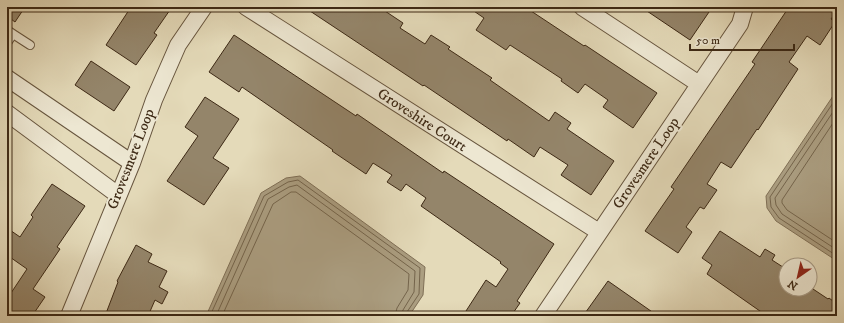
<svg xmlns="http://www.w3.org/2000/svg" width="844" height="323" font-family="'IM FELL DW Pica',serif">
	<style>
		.water { fill: #ab9e81; stroke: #7f6f56 }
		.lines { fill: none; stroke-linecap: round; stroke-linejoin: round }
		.shore { stroke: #74644b; stroke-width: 1 }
		.building { fill: #94856a; stroke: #3d2915 }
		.service-casing { stroke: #67553e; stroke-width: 10 }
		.minor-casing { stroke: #67553e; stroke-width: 18 }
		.service { stroke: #ede7d2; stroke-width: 8 }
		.minor { stroke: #ede7d2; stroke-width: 16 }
		.labels { text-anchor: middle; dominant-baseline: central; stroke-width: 4; stroke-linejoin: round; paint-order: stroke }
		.street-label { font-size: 15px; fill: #3d2915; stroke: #ede7d2 }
	</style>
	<rect width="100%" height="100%" fill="#e4dab9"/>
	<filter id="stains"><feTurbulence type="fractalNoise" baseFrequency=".005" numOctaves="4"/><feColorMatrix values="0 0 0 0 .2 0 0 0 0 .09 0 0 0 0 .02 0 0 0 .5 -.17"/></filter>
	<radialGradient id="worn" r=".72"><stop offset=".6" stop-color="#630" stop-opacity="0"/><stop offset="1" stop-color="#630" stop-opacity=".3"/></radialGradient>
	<path class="water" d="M837,90V261L776,221L767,208L766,196Z
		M300,176L425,267L423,295L409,316H206L261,193L286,178Z"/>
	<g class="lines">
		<path class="shore" d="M837,97L770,197L771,207L779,218L837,256
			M837,106L775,198L776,205L782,214L837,250
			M837,117L782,200V203L787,210L837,243
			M210,316L264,196L288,182L298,180L420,268L419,294L407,312L406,316
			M216,316L268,199L289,187L297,185L415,271L414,292L403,310L401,316
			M222,316L273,204L291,192H296L409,274L408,290L397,308L395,316"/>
	</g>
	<path class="building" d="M7,7H25L15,22L7,16Z
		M131,7H172L154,33L157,35L136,65L106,45Z
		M304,7H379L403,23L400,28L425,44L431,35L450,47L448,49L492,78L490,80L549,121L555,112L571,123L567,129L614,161L591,195L561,175L568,165L540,147L534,157L508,139L507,141L424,85L423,86Z
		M468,7H525L584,46L585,45L657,93L633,128L603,107L608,100L585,84L578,93L561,81L562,79L510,45L506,50L476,30L484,18Z
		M641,7H702L709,12L690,40Z
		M789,7H837V11L831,19L835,22L820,45L807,36L789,62L798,69L758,130L757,129L731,168L721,162L707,184L717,190L704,209L700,207L686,227L692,232L678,253L645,231L674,189L671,187L755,64L752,62Z
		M234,35L356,116L357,114L443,173L444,171L554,244L517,301L520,303L511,316H473L466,311L486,280L496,287L508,269L500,263L501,262L421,206L426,198L406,184L401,191L387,182L392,175L373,163L366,174L332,151L333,150L242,87L239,92L209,72Z
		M91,61L130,87L114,111L75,85Z
		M205,97L239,119L213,158L229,168L204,205L167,181L198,136L185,127Z
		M52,184L85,206L57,247L60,249L33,289L45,297L32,316H7V299L27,269L7,255V228L20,237L33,217L31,215Z
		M720,231L760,257L765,249L775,255L772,260L786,269V289H813L828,299L829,298L837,304V316H767L707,274L712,265L702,258Z
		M136,245L152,254L148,262L167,271L159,287L168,292L162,304L155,300L148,316H105L118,282L117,281Z
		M608,281L658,316H583Z"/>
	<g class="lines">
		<g class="service-casing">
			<path id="service" d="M7,30L13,34L7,43
				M13,34L30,45"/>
		</g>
		<g class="minor-casing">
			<path id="minor" d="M246,7L599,232
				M582,7L699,84
				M7,78L132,163
				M7,113L118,195
				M69,316L132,163L154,100L178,45L204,7
				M543,316L740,24L745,7"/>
		</g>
		<use href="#service" class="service"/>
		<use href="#minor" class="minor"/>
	</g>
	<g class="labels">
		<g class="street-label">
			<text transform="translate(422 120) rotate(33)">Groveshire Court</text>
			<text transform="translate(131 159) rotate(-69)">Grovesmere Loop</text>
			<text transform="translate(646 163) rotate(-56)">Grovesmere Loop</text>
		</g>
	</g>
	<rect width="844" height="323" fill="none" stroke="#e4dab9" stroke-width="24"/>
	<rect x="8" y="8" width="828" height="307" fill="none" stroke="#3d2915" stroke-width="2"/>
	<rect x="12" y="12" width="820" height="299" fill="none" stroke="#3d2915"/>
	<g transform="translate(798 277) rotate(214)"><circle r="19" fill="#ede7d2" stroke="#a79b86"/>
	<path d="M0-3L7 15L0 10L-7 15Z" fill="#8f2418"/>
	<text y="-6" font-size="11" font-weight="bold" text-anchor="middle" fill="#3d2915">N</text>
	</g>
	<path d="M690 44v6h104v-6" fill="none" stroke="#3d2915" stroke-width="2"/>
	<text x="696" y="44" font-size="12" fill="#3d2915" stroke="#ede7d2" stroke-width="3" paint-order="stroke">50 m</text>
	<rect width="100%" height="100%" filter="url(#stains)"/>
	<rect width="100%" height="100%" fill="url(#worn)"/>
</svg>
